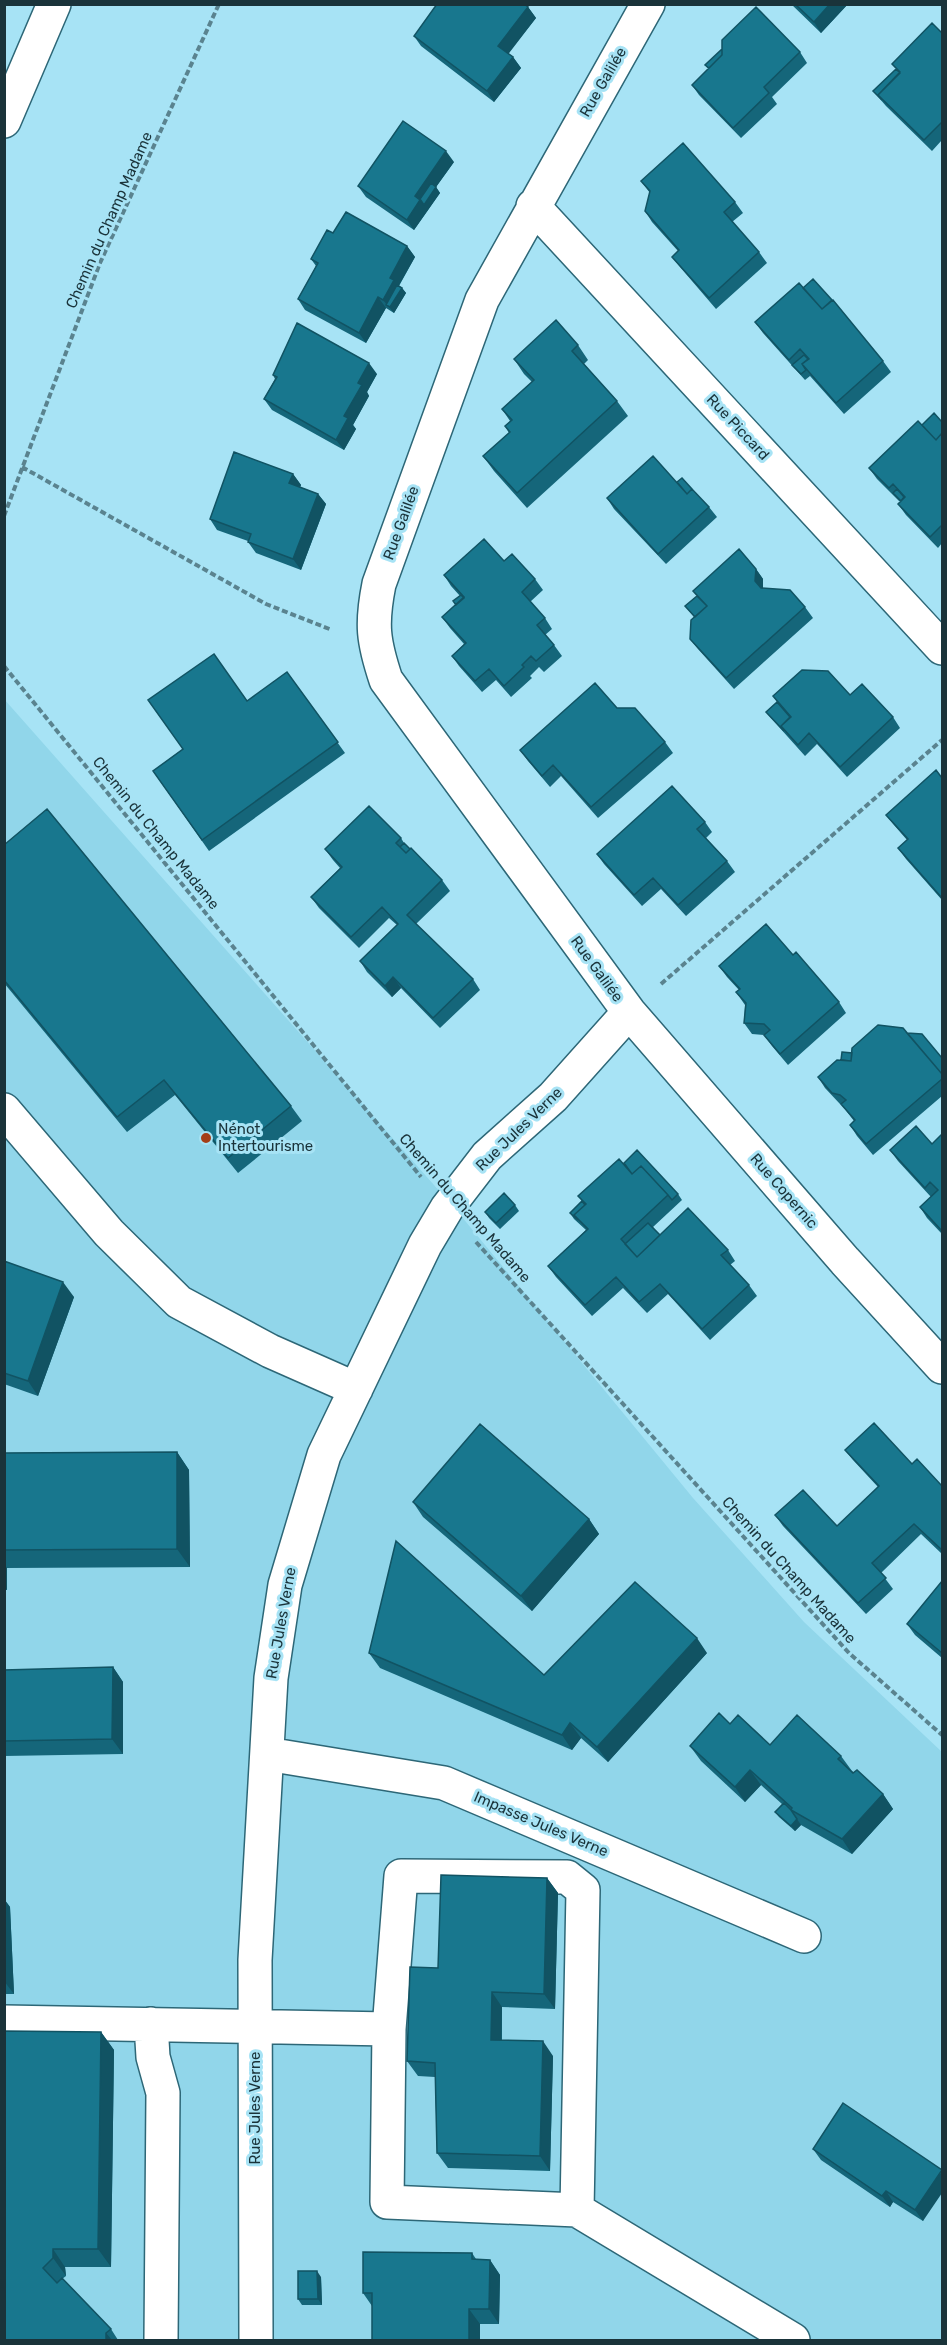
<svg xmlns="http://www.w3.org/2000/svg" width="947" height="2345" font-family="Rubik,sans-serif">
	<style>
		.built { fill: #91d6ea }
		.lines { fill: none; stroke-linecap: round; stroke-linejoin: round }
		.minor-casing { stroke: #2d6777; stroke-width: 36 }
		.highway-casing { stroke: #2d6777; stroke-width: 36 }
		.path { stroke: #5a838f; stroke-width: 4; stroke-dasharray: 6 3; stroke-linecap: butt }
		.minor { stroke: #fff; stroke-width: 33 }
		.highway { stroke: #fff; stroke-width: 33 }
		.wall { fill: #15667a }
		.shaded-wall { fill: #115363 }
		.building { fill: #18778e; stroke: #115363; stroke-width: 1.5 }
		.poi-dot { fill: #a43e18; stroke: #a7e3f5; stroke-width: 2 }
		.labels { text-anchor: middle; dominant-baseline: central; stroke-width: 6; stroke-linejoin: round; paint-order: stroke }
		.street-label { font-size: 15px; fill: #1a333a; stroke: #a7e3f5 }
		.poi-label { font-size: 15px; fill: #1a333a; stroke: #a7e3f5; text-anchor: start }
	</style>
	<rect width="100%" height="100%" fill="#a7e3f5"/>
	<path class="built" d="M4,699L457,1211L693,1498L804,1622L942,1752V2340H5Z"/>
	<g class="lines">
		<g class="minor-casing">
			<path id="minor" d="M648,4L482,300L379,584C371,624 373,641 386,680L629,1012L845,1261L942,1367
				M533,206L942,648
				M4,1110L109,1233L179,1302L270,1351L356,1389
				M267,1754L444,1783L804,1936
				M4,2022L389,2029L387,2202L577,2210L793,2340
				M151,2024L153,2057L163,2093L161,2340
				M389,2029L401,1876L567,1877L583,1890L577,2210
				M256,2340L255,1960L271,1678L285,1585L324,1455L425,1245L447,1208L487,1156L553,1097L629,1012"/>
		</g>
		<g class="highway-casing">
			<path id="highway" d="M4,121L54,4"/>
		</g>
		<path class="path" d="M22,467L266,604L332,630
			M4,516L100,263L219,4
			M4,666L421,1177
			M661,984L942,740
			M476,1242L849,1653L942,1735"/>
		<use href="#minor" class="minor"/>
		<use href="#highway" class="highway"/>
	</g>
	<path class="wall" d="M791,4H848L821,33Z
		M528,7L536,18L508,53L513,57L521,68L494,102L421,46L414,36Z
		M942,33V140L932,151L886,106L873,91L896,69L892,64Z
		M800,52L807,63L772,97L777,104L741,138L699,95L692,85L708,69L705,65Z
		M454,162L436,187L440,193L414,230L366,197L358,186Z
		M641,181L735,202L743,213L732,222L759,252L767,263L716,309L680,267L672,257L678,251L652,222L645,211L650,193Z
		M333,233L407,246L415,257L399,286L402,288L406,293L394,313L386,308L366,343L305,310L298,299L316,266L311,259Z
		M803,288L883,361L891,372L844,414L810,376L805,380L763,333L755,322Z
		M578,345L588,360L584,364L617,401L628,416L527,508L494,471L483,456L509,433L505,426L510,421L502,409L532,382L524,374L514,359Z
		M377,374L367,392L369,396L353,425L356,429L344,450L272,410L264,399L275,379L273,375Z
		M942,422V543L938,548L906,515L898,504L900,502L877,479L869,468L922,425Z
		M293,474L301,485L300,487L318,494L326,504L301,570L256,553L248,542V541L217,530L210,519Z
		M677,482L709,507L717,517L666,564L614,509L607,498Z
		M504,561L535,579L543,590L530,602L545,618L552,629L545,635L554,645L562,656L544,672L539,667L530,676L532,678L511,697L496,680L482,692L459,666L452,656L464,644L450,628L442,617L456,605L453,601L460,596L451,586L444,575Z
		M756,569L763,579V589L805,607L813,618L734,689L698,649L690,639L694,617L685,606L697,596L693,591Z
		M287,672L345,753L209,851L153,771Z
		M850,695L893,717L900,728L847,777L817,744L805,756L770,717L766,712L777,702L773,696Z
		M617,708L665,742L673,753L598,818L561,776L550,787L528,761L520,750Z
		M942,778V900L906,859L898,848L907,840L894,825L886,815Z
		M705,822L712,832L706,838L727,861L735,872L686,916L661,889L642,906L604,864L597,854Z
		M401,838L404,843L442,880L450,891L416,924L473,979L480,990L440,1028L401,988L392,997L367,972L360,961L397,925L389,918L359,948L319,908L311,897L340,868L333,860L325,849Z
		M4,845L291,1106L302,1121L238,1173L175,1095L127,1132L4,983Z
		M793,955L839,1002L846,1013L788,1065L772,1046L764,1035H765L752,1034L744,1023L745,1005L736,992L739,990L727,977L719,966Z
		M907,1033L942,1058V1096L873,1155L857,1136L850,1125L854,1121L841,1104H840L825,1088L818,1077L852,1053Z
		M942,1134V1234L927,1218L920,1207L931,1197L898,1161L890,1150L932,1144Z
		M624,1163L678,1194L682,1200L653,1227L660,1235L728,1250L735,1261L730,1265L749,1285L757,1296L710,1340L668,1294L647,1313L623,1288L592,1316L556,1277L548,1266L586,1230L574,1219L570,1213L582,1201L578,1196Z
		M515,1205L519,1211L500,1229L489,1218L485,1212Z
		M4,1261L74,1297L38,1396L4,1384Z
		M845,1450L912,1464L942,1486V1554L921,1534L881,1573L893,1589L866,1614L783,1526L775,1515L837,1526L878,1487L853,1460Z
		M177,1452L189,1470L190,1567L7,1568V1590H4V1453Z
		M413,1502L589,1519L599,1534L532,1611L423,1517Z
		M942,1581V1658L915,1635L907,1624Z
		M369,1653L544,1675L707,1653L608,1762L581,1738L572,1750L380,1668Z
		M113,1667L123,1682V1754L4,1756V1670Z
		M730,1724L770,1745L841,1756L852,1771L883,1794L893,1809L852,1854L801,1825L795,1831L779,1817L775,1812L782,1804L761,1785L745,1802L701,1761L690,1746Z
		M547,1878L558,1893L555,2009L502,2007V2040L553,2056L550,2171L448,2168L437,2153L435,2077L418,2076L407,2061L438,1968Z
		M4,1899L10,1907L14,1994H4Z
		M101,2032L114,2050L111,2267H65L66,2276L62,2279L111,2329L118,2340H4Z
		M813,2149L942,2170L923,2221L893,2202L890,2207L821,2160Z
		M472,2253L476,2259L490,2260L500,2275L499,2324H480V2340H372V2306L363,2293Z
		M321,2277L322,2305H302L298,2299Z"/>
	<path class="shaded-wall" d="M830,4H848L821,33L814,22Z
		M528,7L536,18L506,57L498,46Z
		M513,57L521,68L494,102L487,91Z
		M446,151L454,162L436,187L440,193L414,230L407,220L415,196Z
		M407,246L415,257L398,287L402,288L406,293L394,313L383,300L390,278Z
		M378,297L386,308L366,343L359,333Z
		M369,363L377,374L367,392L369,396L353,425L356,429L344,450L336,440L344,416L358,383Z
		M293,474L301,485L297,494L289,483Z
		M318,494L326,504L301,570L293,559Z
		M756,569L763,579V592L755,581Z
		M393,977L401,988L392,997L385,986Z
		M63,1282L74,1297L38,1396L28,1381Z
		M177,1452L189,1470L190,1567L177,1549Z
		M589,1519L599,1534L532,1611L521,1596Z
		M4,1564L7,1568V1590L4,1585Z
		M697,1638L707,1653L608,1762L597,1747Z
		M113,1667L123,1682V1754L112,1739Z
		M570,1723L581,1738L572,1750L562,1735Z
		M750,1770L761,1785L745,1802L735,1787Z
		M883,1794L893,1809L852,1854L842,1839Z
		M797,1819L801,1825L795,1831L791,1826Z
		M547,1878L558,1893L555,2009L544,1994Z
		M4,1899L10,1907L14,1994L4,1981Z
		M492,1992L502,2007L501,2055L491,2040Z
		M101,2032L114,2050L111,2267L98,2249Z
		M543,2041L553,2056L550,2171L540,2156Z
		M942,2171V2193L923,2221L915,2210Z
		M886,2191L893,2202L890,2207L882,2196Z
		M53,2249L65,2267L66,2276L53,2258Z
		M490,2260L500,2275L499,2324L489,2309Z
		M317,2271L321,2277L322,2305L318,2299Z
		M469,2309L480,2324V2340H469Z
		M106,2333L112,2340H107L106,2339Z"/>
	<path class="building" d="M437,4H524L528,7L498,46L513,57L487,91L414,36Z
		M795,4H830L814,22Z
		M756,7L800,52L764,87L769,93L733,128L692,85L722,55V40Z
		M932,23L942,33V122L924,140L878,95L900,72L892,64Z
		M722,49V55L709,68L705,65Z
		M896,69L900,73L878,95L882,100L873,91Z
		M403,121L446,151L415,196L420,200L407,220L358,186Z
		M683,143L735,202L724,212L759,252L709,298L672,257L679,250L645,211L650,191L641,181Z
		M431,183L436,187L424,205L420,199Z
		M346,212L407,246L390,278L394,280L383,300L378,297L359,333L298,299L318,263L311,259L327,230L333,233Z
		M813,279L832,300L822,309L803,288Z
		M799,283L822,309L833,300L883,361L836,403L802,364L809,359L800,349L789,360L755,322Z
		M397,285L402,288L390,307L386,305Z
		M556,320L578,345L572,351L617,401L517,493L483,456L510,432L505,426L512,420L502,409L534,380L514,359Z
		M297,323L369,363L358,383L362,385L344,416L348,418L336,440L264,399L277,377L273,375Z
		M804,355L808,359L802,364L806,370L801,374L792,365Z
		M934,413L942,422V433L936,440L922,425Z
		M918,421L936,440L942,433V525L930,537L898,504L905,497L893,484L889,488L869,468Z
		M234,452L293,474L289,483L318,494L293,559L248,542L251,534L210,519Z
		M653,456L687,494L692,489L709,507L658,554L607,498Z
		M682,478L692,489L687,494L677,482Z
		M897,489L904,497L901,501L893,493Z
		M484,539L504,561L512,554L535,579L522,592L545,618L537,625L554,645L536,661L531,656L522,665L524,667L504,686L489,669L475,681L452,656L466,643L442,617L464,597L444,575Z
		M739,549L756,569L755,581L761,588L790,590L805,607L726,678L690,639L691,620L707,606L693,591Z
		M461,595L464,598L456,605L453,601Z
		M697,596L707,606L695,617L685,606Z
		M214,654L247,701L287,672L338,742L202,840L153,771L183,749L148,700Z
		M802,670L828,671L850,695L862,684L893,717L840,767L809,733L798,745L781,726L791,717L773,696Z
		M595,683L617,708H635L665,742L591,807L553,765L542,776L520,750Z
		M777,702L790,717L781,726L784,731L766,712Z
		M936,770L942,778V898L898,848L908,839L886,815Z
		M672,786L705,822L697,829L727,861L678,905L653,878L634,895L597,854Z
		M369,806L401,838L396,843L406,853L411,848L442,880L407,915L473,979L433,1018L393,977L385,986L360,961L398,924L382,907L351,937L311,897L342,867L325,849Z
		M47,809L291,1106L228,1158L164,1080L117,1117L4,980V845Z
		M404,843L410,849L406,853L400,847Z
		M766,924L793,955L796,952L839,1002L780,1054L764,1035L770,1030L764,1024L744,1023L746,1003L736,992L740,989L719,966Z
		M878,1025L903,1028L942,1074V1079L866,1144L850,1125L855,1120L841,1104L846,1100L840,1095L832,1093L818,1077L837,1060L851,1061L852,1048Z
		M907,1033L922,1034L942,1058V1074Z
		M842,1052L852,1053L851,1061L841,1060Z
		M916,1126L932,1144L942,1134V1231L920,1207L938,1190L930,1182L925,1188L890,1150Z
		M637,1150L678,1194L672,1200L668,1195L641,1166L632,1174L624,1163Z
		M619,1159L632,1174L641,1166L668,1195L621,1239L637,1257L688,1208L728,1250L721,1255L749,1285L702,1329L660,1284L639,1302L616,1277L585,1305L548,1266L588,1229L574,1215L586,1204L578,1196Z
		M504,1193L515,1205L496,1223L485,1212Z
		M582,1201L585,1205L574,1215L578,1220L570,1213Z
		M648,1223L660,1235L637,1257L625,1244Z
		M4,1261L63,1282L28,1381L4,1373Z
		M874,1423L912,1464L917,1459L942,1486V1550L914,1524L872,1563L886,1578L858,1603L775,1515L803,1490L837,1526L879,1486L845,1450Z
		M480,1424L589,1519L521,1596L413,1502Z
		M177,1452V1549L4,1550V1453Z
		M396,1541L544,1675L635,1582L697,1638L597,1747L570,1723L562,1735L369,1653Z
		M942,1581V1653L907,1624Z
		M113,1667L112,1739L4,1741V1670Z
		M719,1713L730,1724L738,1715L770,1745L797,1715L841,1756L838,1759L853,1773L857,1770L883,1794L842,1839L791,1810L792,1808L750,1770L735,1787L690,1746Z
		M784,1803L792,1811L791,1810L797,1819L791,1826L775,1812Z
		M441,1875L547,1878L544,1994L492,1992L491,2040L543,2041L540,2156L437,2153L435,2063L407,2061L410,1967L438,1968Z
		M4,2031L101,2032L98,2249H53V2258L43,2268L57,2283L62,2278L111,2329L106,2333V2339L108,2340H4Z
		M843,2103L942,2170L915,2210L886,2191L882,2196L813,2149Z
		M363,2252L472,2253V2259L490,2260L489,2309H469V2340H372V2293H363Z
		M298,2271H317L318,2299H298Z"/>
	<circle class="poi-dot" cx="206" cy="1138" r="6"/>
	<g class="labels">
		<g class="street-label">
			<text transform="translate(603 82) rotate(-60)">Rue Galilée</text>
			<text transform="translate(109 220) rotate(-66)">Chemin du Champ Madame</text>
			<text transform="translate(738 427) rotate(47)">Rue Piccard</text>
			<text transform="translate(401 523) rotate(-70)">Rue Galilée</text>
			<text transform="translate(156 833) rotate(51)">Chemin du Champ Madame</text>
			<text transform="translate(597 969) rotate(54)">Rue Galilée</text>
			<text transform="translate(519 1129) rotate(-44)">Rue Jules Verne</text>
			<text transform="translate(784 1191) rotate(49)">Rue Copernic</text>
			<text transform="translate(465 1208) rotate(49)">Chemin du Champ Madame</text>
			<text transform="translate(789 1570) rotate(48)">Chemin du Champ Madame</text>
			<text transform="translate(281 1623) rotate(-80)">Rue Jules Verne</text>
			<text transform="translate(541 1824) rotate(23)">Impasse Jules Verne</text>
			<text transform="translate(255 2108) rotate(-90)">Rue Jules Verne</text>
		</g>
		<g class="poi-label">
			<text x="218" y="1129">Nénot<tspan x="218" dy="17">Intertourisme</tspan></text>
		</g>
	</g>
	<rect width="947" height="2345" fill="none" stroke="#1a333a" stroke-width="12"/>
</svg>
